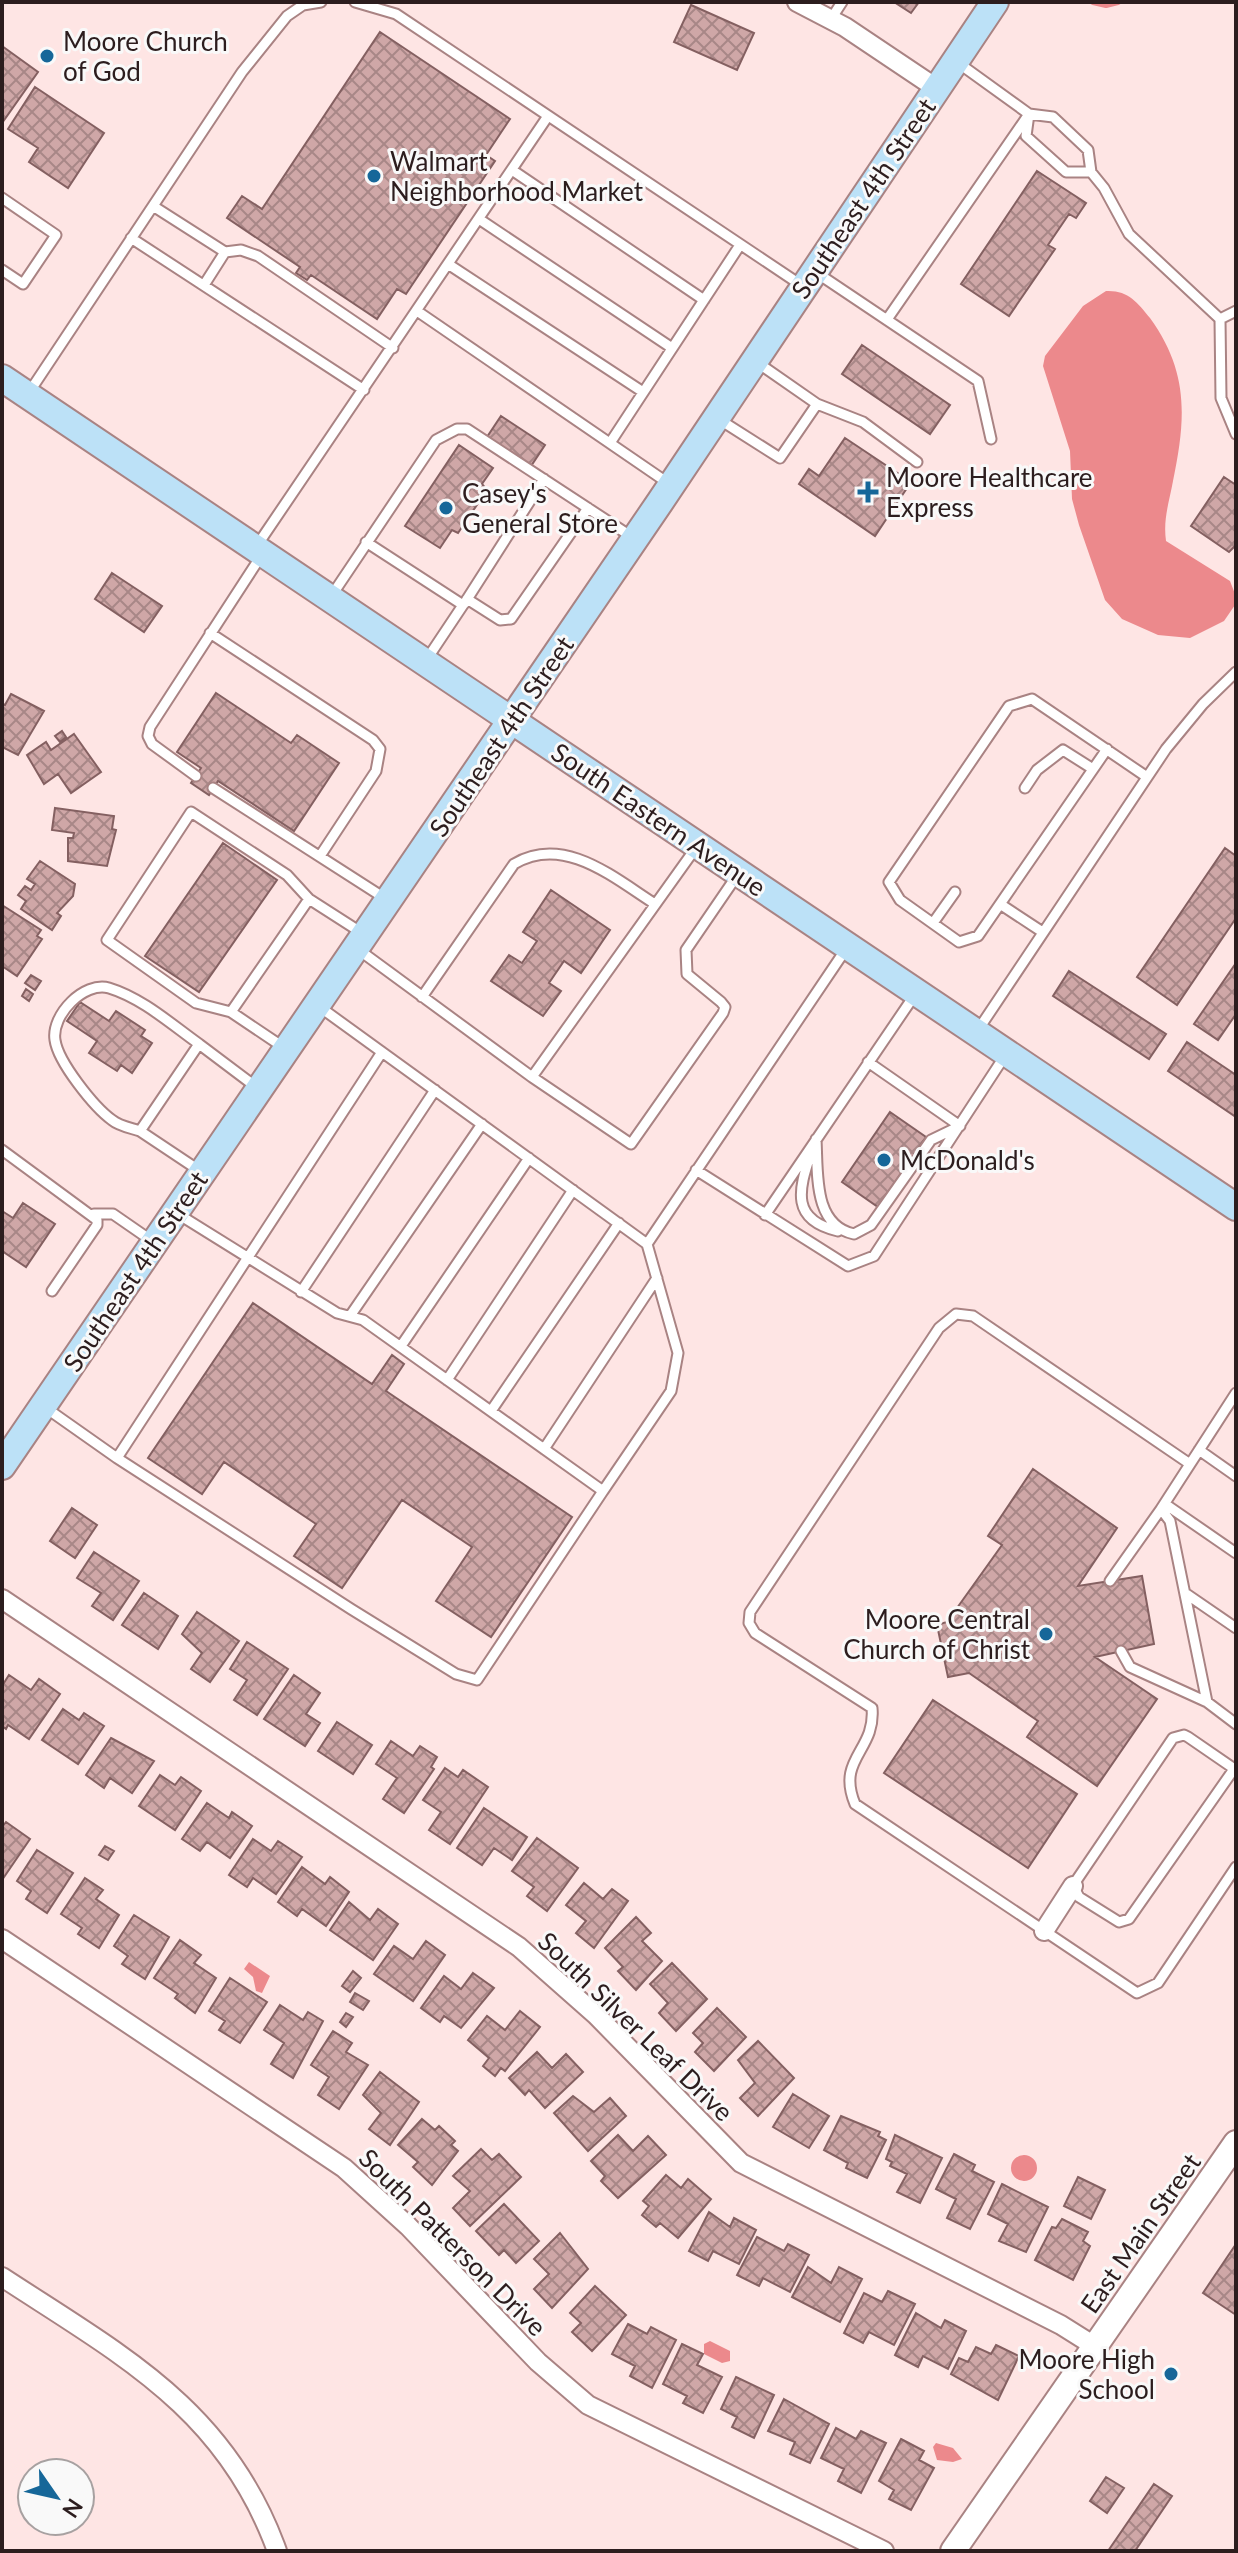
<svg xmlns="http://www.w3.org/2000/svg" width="1238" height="2553" font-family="Lato,sans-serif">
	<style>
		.water { fill: #ec898c }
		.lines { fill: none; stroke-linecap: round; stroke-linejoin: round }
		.stream { stroke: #ec898c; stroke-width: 6 }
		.building { fill: url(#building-cross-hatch); stroke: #846061; stroke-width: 2 }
		.service-casing { stroke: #a98383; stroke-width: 13 }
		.minor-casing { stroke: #a98383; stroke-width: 22 }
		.tertiary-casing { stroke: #a98383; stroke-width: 28 }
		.secondary-casing { stroke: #a98383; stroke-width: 30 }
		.service { stroke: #fff; stroke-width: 9 }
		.minor { stroke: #fff; stroke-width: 18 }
		.tertiary { stroke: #fff; stroke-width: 24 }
		.secondary { stroke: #bce1f7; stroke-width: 26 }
		.poi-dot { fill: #166799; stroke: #f9f9f9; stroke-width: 3 }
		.labels { text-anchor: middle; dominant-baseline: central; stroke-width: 6; stroke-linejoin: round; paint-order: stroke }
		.poi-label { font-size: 26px; fill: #2c1d1e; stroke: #f9f9f9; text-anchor: start }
		.street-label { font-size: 26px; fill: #2c1d1e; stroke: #f9f9f9 }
	</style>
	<defs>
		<pattern id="building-cross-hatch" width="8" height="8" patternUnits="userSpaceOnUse" patternTransform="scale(2)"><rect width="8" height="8" fill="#cfa7a7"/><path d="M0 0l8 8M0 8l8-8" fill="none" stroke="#a88787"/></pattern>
	</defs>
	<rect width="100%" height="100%" fill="#fee5e4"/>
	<path class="water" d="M1106,291C1128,290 1137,302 1150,318C1189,372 1186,418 1173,481C1169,503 1163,519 1166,541L1230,581L1235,594V605L1224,621L1190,638L1158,635L1122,619L1105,600L1079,525L1072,499L1070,451L1043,366L1045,356L1083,306Z
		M249,1962L270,1976L262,1993L256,1991L253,1977L244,1969Z
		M1011 2168a13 13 0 1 1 26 0a13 13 0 1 1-26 0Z
		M710,2341L730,2351V2361L722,2363L704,2354V2344Z
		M936,2443L953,2448L962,2459L953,2462L937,2460L933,2447Z"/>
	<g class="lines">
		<path class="stream" d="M1093,2L1106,5L1118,2"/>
	</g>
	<path class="building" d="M894,2H919L911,13Z
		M691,5L754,33L737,70L674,42Z
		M380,32L510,119L486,155L495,161L406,294L397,289L377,319L311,275L307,280L296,273L300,267L227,218L242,196L262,209Z
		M2,46L38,72L2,123Z
		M35,87L104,133L68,188L29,162L38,148L8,129Z
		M1037,171L1086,203L1076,218L1069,214L1048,245L1055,249L1009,316L961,284Z
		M862,345L950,405L930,434L842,374Z
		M501,416L545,445L531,466L487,437Z
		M845,438L911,482L875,536L799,484L809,469L819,476Z
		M459,445L493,468L482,484L487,490L458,533L452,530L440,548L405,526Z
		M1224,477L1236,485V545L1229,552L1191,526Z
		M112,573L162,606L144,632L95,599Z
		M216,693L291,743L297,735L339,763L294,831L218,781L209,795L191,783L201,768L177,752Z
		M11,694L44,711L18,755L2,747V704L5,705Z
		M62,731L66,737L60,742L55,736Z
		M74,734L101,772L71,793L58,774L44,784L27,755L46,742L51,750Z
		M55,808L114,816L112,829L116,830L107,866L68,861V838H73L74,833L52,830Z
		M223,843L277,880L199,992L145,956Z
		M1225,848L1236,856V918L1177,1005L1137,977Z
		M40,861L75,884L73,896L57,913L61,916L52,930L21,909L26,901L18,895L25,886L31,890L35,884L27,879Z
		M551,890L610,930L581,973L564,961L549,983L561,991L543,1016L491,981L509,955L522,963L537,941L523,932Z
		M2,905L41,930L37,936L42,939L17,976L2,966Z
		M1236,963V1014L1218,1040L1194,1024Z
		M1069,971L1166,1034L1149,1059L1053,996Z
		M31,975L41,981L35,990L25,983Z
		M26,989L33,994L29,1001L22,996Z
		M80,1002L109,1021L116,1011L145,1030L141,1036L152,1043L132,1073L121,1065L117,1071L89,1053L97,1041L67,1021Z
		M1187,1042L1236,1075V1117L1168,1071Z
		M890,1112L926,1137L878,1207L842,1182Z
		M23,1203L55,1224L26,1267L2,1251V1211L13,1218Z
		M253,1303L372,1384L392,1355L404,1364L386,1391L572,1517L491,1637L436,1601L472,1547L402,1500L342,1588L294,1556L316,1524L224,1462L202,1494L148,1458Z
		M1033,1469L1117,1528L1078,1586L1142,1576L1154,1644L1095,1657L1157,1699L1097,1786L1027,1737L1038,1721L969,1673L948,1677L937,1625L947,1622L1002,1545L988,1536Z
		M72,1508L97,1525L75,1558L50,1541Z
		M94,1552L139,1581L113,1620L92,1606L101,1593L77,1578Z
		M144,1593L178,1616L158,1649L122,1625Z
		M197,1612L239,1641L210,1682L191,1669L202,1653L182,1634Z
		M247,1642L288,1669L257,1715L234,1700L247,1680L230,1669Z
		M9,1675L31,1690L39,1679L60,1694L29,1739L8,1725L6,1729L2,1726V1686Z
		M294,1675L320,1693L306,1714L320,1723L305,1746L264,1719Z
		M933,1700L1077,1794L1028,1868L884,1773Z
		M63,1709L79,1720L84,1713L104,1726L78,1764L42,1740Z
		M337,1722L372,1745L353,1774L318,1751Z
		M111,1738L154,1761L132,1793L110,1778L104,1788L86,1775Z
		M391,1741L413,1756L420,1746L437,1757L431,1767L434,1769L404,1813L383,1799L397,1778L376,1764Z
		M445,1768L458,1777L463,1770L488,1787L450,1844L429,1830L441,1812L423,1800Z
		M160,1775L175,1785L181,1777L201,1791L175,1830L139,1806Z
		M207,1803L229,1818L232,1812L252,1826L230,1858L207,1842L200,1851L182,1839Z
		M484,1808L527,1837L512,1860L494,1848L482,1865L457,1848Z
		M6,1822L30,1839L2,1880V1827Z
		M537,1838L578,1868L547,1911L527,1896L534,1887L512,1871Z
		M253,1839L271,1851L278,1841L302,1857L276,1894L253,1878L247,1887L229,1875Z
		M105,1846L114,1851L108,1860L99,1855Z
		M37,1850L73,1873L47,1913L26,1899L31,1891L17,1881Z
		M302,1867L325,1884L330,1877L349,1892L326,1926L302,1909L297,1916L278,1902Z
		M85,1878L103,1890L96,1899L119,1915L99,1948L78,1934L82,1928L61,1914Z
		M584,1883L603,1899L612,1889L628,1901L594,1948L576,1933L586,1921L566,1905Z
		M349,1902L370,1920L378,1909L398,1924L373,1960L330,1930Z
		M134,1915L169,1937L145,1979L122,1964L128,1956L114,1946Z
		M636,1917L651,1933L642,1941L662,1961L636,1990L618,1971L623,1967L605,1948Z
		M180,1940L201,1955L194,1963L216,1978L195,2013L175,1998L178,1994L154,1978Z
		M426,1941L445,1955L413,2001L374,1974L394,1946L413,1959Z
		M672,1963L707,1999L676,2031L659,2013L668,2003L650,1984Z
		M353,1971L361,1978L350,1992L342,1986Z
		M473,1973L494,1988L461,2028L444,2016L440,2022L421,2008L444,1976L461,1989Z
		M230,1978L267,2002L240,2043L219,2030L225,2021L209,2011Z
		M355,1993L369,2001L363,2010L350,2002Z
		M280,2005L303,2020L308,2012L323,2021L293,2078L271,2064L284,2043L264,2030Z
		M717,2008L746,2037L714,2071L695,2052L703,2043L693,2033Z
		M520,2011L540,2027L505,2071L501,2068L495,2076L483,2066L489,2058L468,2040L487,2016L505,2030Z
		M346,2013L353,2017L346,2027L340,2022Z
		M333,2031L352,2043L346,2052L368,2065L339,2109L318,2095L329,2077L311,2065Z
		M758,2041L794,2078L758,2116L740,2098L755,2083L738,2060Z
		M537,2052L552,2068L566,2054L583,2072L545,2108L529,2090L525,2095L509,2078Z
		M380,2072L419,2102L390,2145L369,2129L381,2113L363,2095Z
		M793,2094L829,2116L809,2148L773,2127Z
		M573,2096L594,2112L610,2098L626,2116L588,2151L554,2113Z
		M841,2116L880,2132L878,2136L886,2140L867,2178L846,2168L848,2163L824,2150Z
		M422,2119L435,2130L439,2126L455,2141L451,2145L458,2151L432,2185L413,2167L418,2162L398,2145Z
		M618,2135L633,2151L648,2136L666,2155L618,2198L601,2181L605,2176L591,2161Z
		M895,2135L942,2158L920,2203L897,2192L907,2174L890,2166L892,2162L886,2159Z
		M481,2149L492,2160L499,2154L521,2177L470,2226L453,2208L470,2191L453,2176Z
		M954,2154L975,2165L972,2171L994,2182L970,2229L947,2218L956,2199L936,2189Z
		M666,2175L681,2188L688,2179L711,2199L678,2238L660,2223L656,2227L642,2215L649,2206L643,2201Z
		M1078,2177L1105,2190L1091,2219L1064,2206Z
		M1002,2184L1048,2207L1026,2252L999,2241L1008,2224L988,2214Z
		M504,2204L539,2241L516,2263L504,2250L499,2255L476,2231Z
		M709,2212L730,2227L734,2218L756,2230L739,2264L713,2251L708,2261L689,2251Z
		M1062,2219L1088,2232L1083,2241L1090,2246L1073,2280L1035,2260L1052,2227L1056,2228Z
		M560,2233L588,2269L552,2308L534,2289L549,2274L534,2259Z
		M757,2237L784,2251L788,2244L809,2255L790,2292L763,2278L759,2286L737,2275Z
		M1236,2244V2315L1203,2293Z
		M808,2267L831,2283L839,2267L862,2279L840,2322L792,2297Z
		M595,2286L626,2315L592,2351L572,2332L581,2323L570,2313Z
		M888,2291L915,2304L894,2345L869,2332L863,2343L844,2333L864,2293L882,2302Z
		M916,2313L941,2328L945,2320L966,2331L948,2369L923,2356L918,2367L895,2355Z
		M628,2324L647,2334L651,2327L676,2340L652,2388L630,2376L635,2366L612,2354Z
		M682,2344L703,2354L697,2365L722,2377L703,2413L683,2403L687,2396L663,2384Z
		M996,2345L1019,2356L998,2400L951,2374L959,2358L968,2362L976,2347L991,2354Z
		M736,2377L774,2395L754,2438L732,2427L737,2417L721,2409Z
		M784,2399L829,2424L810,2463L790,2454L795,2442L768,2431Z
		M836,2428L856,2439L861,2431L886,2443L861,2493L838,2481L844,2469L821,2458Z
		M901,2439L924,2451L919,2460L934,2468L911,2510L889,2499L894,2490L879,2481Z
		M1106,2477L1124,2488L1107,2513L1090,2501Z
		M1154,2484L1172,2496L1135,2551H1108Z"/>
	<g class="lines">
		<g class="service-casing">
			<path id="service" d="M355,2L396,14L801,285
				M831,19L842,2
				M1029,114L1053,117L1088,150L1091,172H1066L1026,136Z
				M512,170L704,300
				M1091,172L1104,188L1129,234L1220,319L1236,311
				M2,198L56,235L23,284L2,270
				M153,206L225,252L241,250L258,256L393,348
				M479,219L672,348
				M131,238L364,390
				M448,264L643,392
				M817,273L978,381L991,439
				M204,285L225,252
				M417,311L668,483
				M888,318L1029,114L957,62
				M1220,319L1221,398L1236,434
				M758,363L817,404L863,422L917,462
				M28,394L242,72L287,16L303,5L321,2
				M717,418L780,458L817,404
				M610,443L740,245
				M366,542L463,605L427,659
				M256,547L548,116
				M332,595L436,440L457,429H467L632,537
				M467,599L500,620L511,619L588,508
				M464,604L544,479
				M210,633L373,740L380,749L376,771L320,856
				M1107,749L978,936L959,942L900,900L889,882L1009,706L1032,699L1147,777
				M196,776L152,744L148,736L150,727L261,556
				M213,788L386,899
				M1025,788L1037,770L1063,750L1093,769
				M1000,904L1041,931
				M933,923L955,892
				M359,950L532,1077L631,1144L723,1013L725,1007L721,1002L687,974L686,950L738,874
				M422,997L514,864C564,834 614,878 655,904
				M231,1012L309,899
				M978,1030L1166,749L1203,704L1236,672
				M286,1049L231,1012L196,1003L107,940L191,812L287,875L309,899L362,933
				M868,1062L960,1126
				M532,1077L695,849
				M140,1131C131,1128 119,1126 112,1120C94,1107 58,1062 55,1040C51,1015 84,981 109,988C142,998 171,1024 199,1044
				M816,1139C818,1174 813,1225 854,1234L871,1225L931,1140L960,1126
				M2,1150L97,1220V1225L52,1291
				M811,1153C798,1191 791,1220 838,1231
				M696,1170L848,1266L874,1256L1006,1054
				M200,1171L140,1131L199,1044L256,1087
				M94,1214H113L152,1241
				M178,1214L337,1313L363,1320L603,1491L671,1391L678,1353L647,1244L317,1005
				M765,1215L916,993
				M647,1244L846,949
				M301,1292L435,1090
				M350,1316L482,1124
				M401,1346L529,1158
				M447,1380L573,1190
				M1236,1393L1161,1509L1170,1521L1207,1702L1236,1724
				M46,1408L117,1458L382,1052
				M491,1411L619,1223
				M544,1449L657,1278
				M1199,1450L1236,1476
				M117,1458L351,1609L456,1674L477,1680L603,1491
				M1190,1464L973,1316L956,1314L939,1328L750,1612L749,1623L755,1633L872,1708C876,1751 836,1758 855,1804L1137,1993L1158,1983L1236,1867
				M1165,1504L1236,1553
				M1110,1581L1161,1509
				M1185,1593L1236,1628
				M1121,1651L1130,1667L1207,1702
				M1234,1769L1129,1919L1119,1922L1079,1897L1073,1886L1076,1881L1173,1738L1184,1735L1188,1737L1236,1770"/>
		</g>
		<g class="minor-casing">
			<path id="minor" d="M797,2L845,27L936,88
				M2,1599L519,1947L596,2015L741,2163L1061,2325L1096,2347
				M1044,1931L1073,1886
				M2,1939L344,2168L408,2226L538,2362L588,2405L884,2551
				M2,2277C121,2355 226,2409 277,2551"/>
		</g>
		<g class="tertiary-casing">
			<path id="tertiary" d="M953,2551L1236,2143"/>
		</g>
		<g class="secondary-casing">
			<path id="secondary" d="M2,378L1236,1207
				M2,1466L660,502L995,2"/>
		</g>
		<use href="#service" class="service"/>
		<use href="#minor" class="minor"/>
		<use href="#tertiary" class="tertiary"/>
		<use href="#secondary" class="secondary"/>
	</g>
	<g class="poi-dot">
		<circle cx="47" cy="56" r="8"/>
		<circle cx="374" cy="176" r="8"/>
		<path d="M864 480h8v8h8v8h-8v8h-8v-8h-8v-8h8z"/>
		<circle cx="446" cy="508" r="8"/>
		<circle cx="884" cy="1160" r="8"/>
		<circle cx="1046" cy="1634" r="8"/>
		<circle cx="1171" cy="2374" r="8"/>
	</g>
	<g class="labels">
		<g class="poi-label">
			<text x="63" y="41">Moore Church<tspan x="63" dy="30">of God</tspan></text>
			<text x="390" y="161">Walmart<tspan x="390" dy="30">Neighborhood Market</tspan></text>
			<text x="886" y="477">Moore Healthcare<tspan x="886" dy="30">Express</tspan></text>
			<text x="462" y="493">Casey's<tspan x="462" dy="30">General Store</tspan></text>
			<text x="900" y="1160">McDonald's</text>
			<text x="1030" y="1619" text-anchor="end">Moore Central<tspan x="1030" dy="30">Church of Christ</tspan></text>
			<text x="1155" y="2359" text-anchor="end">Moore High<tspan x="1155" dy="30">School</tspan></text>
		</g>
		<g class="street-label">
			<text transform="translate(863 198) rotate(-56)">Southeast 4th Street</text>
			<text transform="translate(501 736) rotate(-56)">Southeast 4th Street</text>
			<text transform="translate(659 819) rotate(34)">South Eastern Avenue</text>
			<text transform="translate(135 1271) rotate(-56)">Southeast 4th Street</text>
			<text transform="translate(636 2026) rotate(44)">South Silver Leaf Drive</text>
			<text transform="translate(1140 2233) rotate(-55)">East Main Street</text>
			<text transform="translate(453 2242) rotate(45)">South Patterson Drive</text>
		</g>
	</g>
	<rect width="1238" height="2553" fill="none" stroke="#2c1d1e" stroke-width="8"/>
	<g transform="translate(56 2497) rotate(124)"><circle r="38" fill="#f9f9f9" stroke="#a7a1a1" stroke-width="2"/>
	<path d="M0-6L14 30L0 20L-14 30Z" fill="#166799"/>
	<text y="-12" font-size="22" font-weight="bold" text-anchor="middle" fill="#2c1d1e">N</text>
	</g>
</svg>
